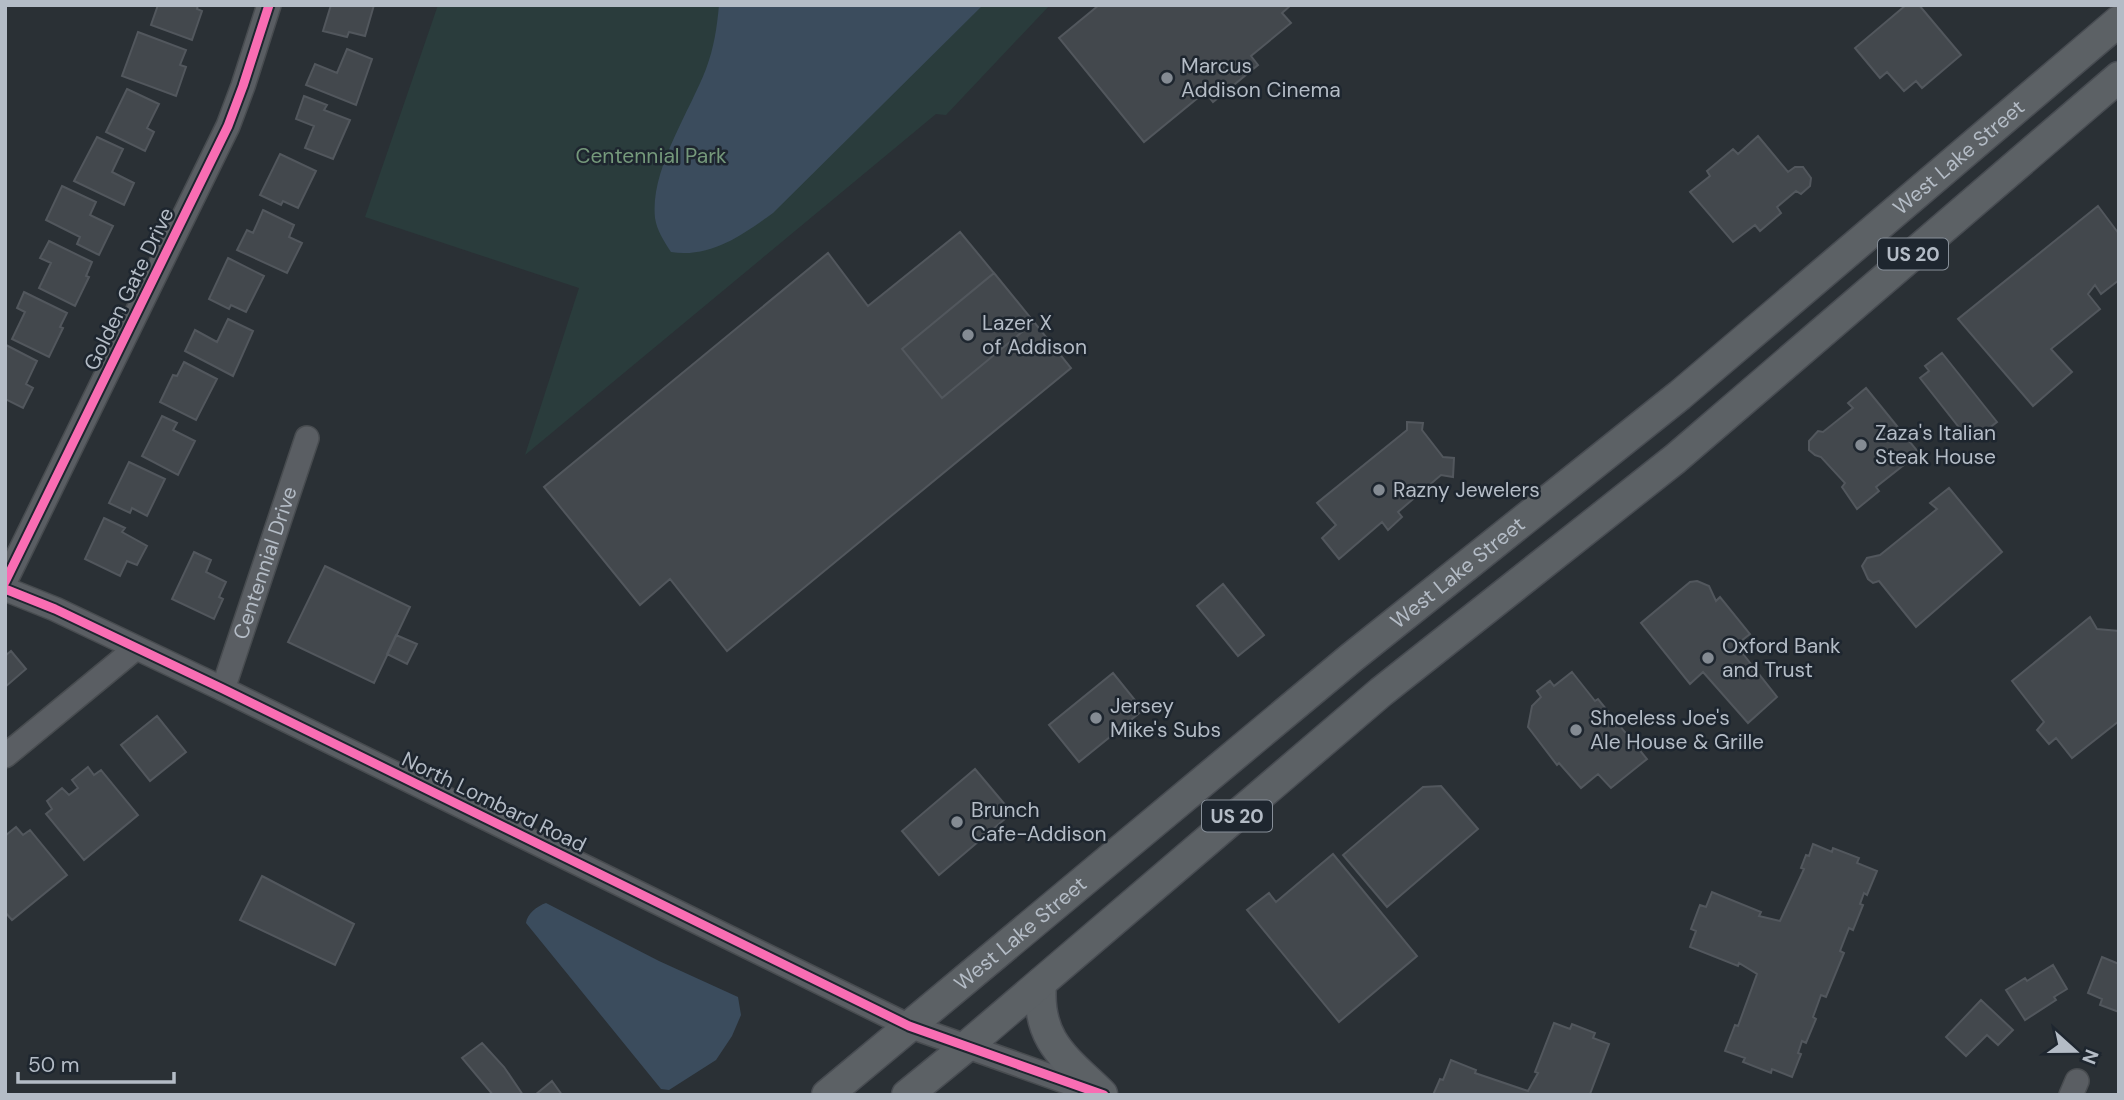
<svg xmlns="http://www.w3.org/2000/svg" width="2124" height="1100" font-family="'DM Sans',sans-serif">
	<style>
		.green { fill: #2a3c3c }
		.water { fill: #3b4c5d }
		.building { fill: #43484d; stroke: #52575d; stroke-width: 2 }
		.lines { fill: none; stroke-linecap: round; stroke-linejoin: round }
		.minor-casing { stroke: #484c50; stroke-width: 26 }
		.major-casing { stroke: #484c52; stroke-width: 33 }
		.minor { stroke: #5a5e63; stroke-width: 23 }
		.major { stroke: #5c6165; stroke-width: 30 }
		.cycleway-casing { stroke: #1e262f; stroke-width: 13 }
		.cycleway { stroke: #f96db3; stroke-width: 9 }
		.poi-dot { fill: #848b93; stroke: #1e262f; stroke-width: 2.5 }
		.labels { text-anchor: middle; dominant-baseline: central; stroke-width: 5; stroke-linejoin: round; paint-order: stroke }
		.shield { fill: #1e262f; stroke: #878f99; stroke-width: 2 }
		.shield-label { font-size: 19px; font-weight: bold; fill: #b4bcc6 }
		.poi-label { font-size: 21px; fill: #b4bcc6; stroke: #1e262f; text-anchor: start }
		.park-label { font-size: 21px; fill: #75997b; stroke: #1e262f }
		.street-label { font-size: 21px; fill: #b4bcc6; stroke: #1e262f }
	</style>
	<rect width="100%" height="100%" fill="#2a3035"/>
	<path class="green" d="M438,5H1050L946,115L936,114L525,455L579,288L365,217Z"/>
	<path class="water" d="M719,5H983L773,213C742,235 711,258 671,252C664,241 657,231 655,218C650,170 689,113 706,69C714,48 717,27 719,5Z
		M546,903L659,961L738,997L741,1015L732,1036L716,1060L669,1090L661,1089L526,923C527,914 537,906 546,903Z"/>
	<path class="building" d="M158,5H198L197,9L202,11L192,40L151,25Z
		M331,5H374L365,36L349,32L347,37L323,31Z
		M1099,5H1291L1282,13L1291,23L1251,56L1258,65L1213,102L1205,92L1144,142L1059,38Z
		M1906,5H1919L1961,55L1922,88L1916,81L1904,91L1887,72L1880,78L1855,48Z
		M138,32L186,50L180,65L186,67L176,96L122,76Z
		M347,49L372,59L356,105L306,85L315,64L337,73Z
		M127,89L159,104L147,128L154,132L145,151L106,132Z
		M304,96L327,105L324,110L350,120L333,159L305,148L314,126L296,119Z
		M1758,136L1788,172L1795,167H1803L1811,178L1810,186L1801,194L1796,191L1777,207L1781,213L1760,231L1755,225L1733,242L1690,192L1710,176L1707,171L1733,149L1738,154Z
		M97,137L123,149L112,172L134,183L124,205L74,181Z
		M280,154L316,171L298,208L283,201L281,205L260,195Z
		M62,186L96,202L90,215L113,226L99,255L77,244L80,237L46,220Z
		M2098,206L2119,234V280L2101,294L2095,285L2088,294L2100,309L2051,349L2072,372L2033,406L1958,319Z
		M263,210L294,225L289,237L302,243L287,273L237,250L247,230L253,233Z
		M960,232L994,273L902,349L942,398L1034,322L1071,368L727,651L670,579L640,605L544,487L828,253L868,306Z
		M49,241L92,262L86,276L89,277L75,306L39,288L51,263L40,258Z
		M228,258L264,276L246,312L231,305L229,309L209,299Z
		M994,273L1034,322L942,398L902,349Z
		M24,292L67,313L60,327L63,328L49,357L12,339L25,312L17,308Z
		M228,319L253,331L233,376L185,351L195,330L217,342Z
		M6,345L37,361L26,384L33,388L23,408L5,399Z
		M1942,353L1997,422L1984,432L1982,429L1969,440L1920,378L1929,371L1925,366Z
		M184,362L217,379L196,420L160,402L173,375L177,376Z
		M1866,388L1919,453L1876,487L1879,491L1857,509L1842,487L1845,483L1821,457L1815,455L1809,450V441L1818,431L1823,432L1853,408L1848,403Z
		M162,416L177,423L173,430L195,441L178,475L142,456Z
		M1407,422L1423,423L1422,430L1443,457L1454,458L1453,477L1441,475L1398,512L1402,517L1388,530L1382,522L1339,559L1322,538L1336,525L1317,503L1407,430Z
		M129,462L165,479L147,516L132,508L130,513L109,503Z
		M1949,488L2002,552L1916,627L1879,581L1873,583L1868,579L1862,566L1867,558L1880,555L1937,509L1930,503Z
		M104,518L125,528L122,532L147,546L137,565L127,561L120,576L85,559Z
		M194,552L211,560L206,572L226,582L219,597L223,599L214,619L172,599Z
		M325,566L410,607L374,683L288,642Z
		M1697,581L1709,586L1716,601L1720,597L1750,634L1736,645L1777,697L1748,723L1703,672L1690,684L1641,623L1690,582Z
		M1223,584L1264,635L1238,656L1197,606Z
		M2090,617L2097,629L2119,631V721L2072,758L2056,738L2049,744L2037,730L2044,722L2012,681Z
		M396,635L417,644L407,664L387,654Z
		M11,651L26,669L5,687V656Z
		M1572,672L1595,701L1598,699L1647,759L1611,788L1598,774L1581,788L1559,763L1557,765L1528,727L1532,706L1541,697L1537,691L1550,681L1554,686Z
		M1113,673L1143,710L1079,762L1049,725Z
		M157,716L186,752L150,781L121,745Z
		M88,767L94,775L101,770L138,815L84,860L46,814L52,809L47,801L62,788L69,795L78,788L72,780Z
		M975,769L1012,813L939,875L902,831Z
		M1441,786L1478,829L1387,907L1343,855L1423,787Z
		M16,827L23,835L30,830L67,875L12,920L5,912V836Z
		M1813,844L1832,852L1833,848L1859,858L1857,863L1877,871L1867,895L1864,893L1860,904L1863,905L1853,930L1849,928L1840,951L1844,953L1826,997L1821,995L1813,1017L1816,1019L1806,1043L1802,1041L1798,1053L1801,1054L1792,1077L1772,1069L1771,1073L1743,1062L1745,1058L1725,1051L1735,1025L1738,1026L1757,974L1739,963L1738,966L1690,947L1696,931L1691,929L1700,905L1706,907L1712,892L1761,912L1759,916L1780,921L1804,869L1801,868L1806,855L1809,856Z
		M1333,854L1417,956L1339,1022L1247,910L1269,893L1276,902Z
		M262,876L354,924L335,965L240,920Z
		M2102,957L2119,964V1012L2100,1005L2102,999L2088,993Z
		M2053,965L2067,989L2054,997L2056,1000L2025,1020L2006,990L2025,978L2027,981Z
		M1981,1000L2013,1030L1998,1045L1987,1035L1966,1056L1946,1037Z
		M1554,1023L1570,1029L1572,1024L1595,1033L1593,1038L1609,1044L1590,1094L1433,1095L1440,1079L1443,1080L1451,1060L1476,1070L1475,1073L1528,1091L1538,1073L1535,1072Z
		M482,1043L504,1067L523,1095H493L462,1058Z
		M552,1081L562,1095H535Z"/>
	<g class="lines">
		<g class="minor-casing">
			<g id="minor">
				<path d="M5,582L228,126L243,86L269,5"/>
				<path d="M5,589L55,609L223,689L909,1026L1098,1093"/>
				<path id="s1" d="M223,689L307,438"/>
				<path d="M5,756L136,648"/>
				<path d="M2071,1095L2077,1081"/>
			</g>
		</g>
		<g class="major-casing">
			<g id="major">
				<path d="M1041,983C1036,1040 1065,1058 1102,1094"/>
				<path id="s2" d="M827,1095L1351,658L1680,395L2119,21"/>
				<path d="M907,1095L967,1046L1381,692L1675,459L2119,77"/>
			</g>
		</g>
		<use href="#minor" class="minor"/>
		<use href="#major" class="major"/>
		<g class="cycleway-casing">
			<path id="cycleway" d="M5,582L228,126L243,86L269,5
				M5,589L55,609L223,689L909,1026L1104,1095"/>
		</g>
		<use href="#cycleway" class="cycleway"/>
	</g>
	<g class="poi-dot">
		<circle cx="1167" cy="78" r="7"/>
		<circle cx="968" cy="335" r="7"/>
		<circle cx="1861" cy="445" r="7"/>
		<circle cx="1379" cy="490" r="7"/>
		<circle cx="1708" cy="658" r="7"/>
		<circle cx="1096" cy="718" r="7"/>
		<circle cx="1576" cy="730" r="7"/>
		<circle cx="957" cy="822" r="7"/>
	</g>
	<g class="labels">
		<g class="shield">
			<rect x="1878" y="238.5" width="70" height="31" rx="5"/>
			<rect x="1202" y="800.5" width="70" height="31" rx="5"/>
		</g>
		<g class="shield-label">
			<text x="1913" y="254">US 20</text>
			<text x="1237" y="816">US 20</text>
		</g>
		<g class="poi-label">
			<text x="1181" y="66">Marcus<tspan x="1181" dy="24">Addison Cinema</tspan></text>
			<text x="982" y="323">Lazer X<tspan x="982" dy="24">of Addison</tspan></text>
			<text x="1875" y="433">Zaza's Italian<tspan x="1875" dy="24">Steak House</tspan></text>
			<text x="1393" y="490">Razny Jewelers</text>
			<text x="1722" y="646">Oxford Bank<tspan x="1722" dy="24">and Trust</tspan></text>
			<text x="1110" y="706">Jersey<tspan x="1110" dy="24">Mike's Subs</tspan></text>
			<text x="1590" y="718">Shoeless Joe's<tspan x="1590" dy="24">Ale House &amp; Grille</tspan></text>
			<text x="971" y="810">Brunch<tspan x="971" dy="24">Cafe-Addison</tspan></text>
		</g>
		<g class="park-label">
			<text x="651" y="156">Centennial Park</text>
		</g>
		<g class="street-label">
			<text stroke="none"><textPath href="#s2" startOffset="1470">West Lake Street</textPath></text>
			<text transform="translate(129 289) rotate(-64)">Golden Gate Drive</text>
			<text stroke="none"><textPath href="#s1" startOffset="133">Centennial Drive</textPath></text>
			<text stroke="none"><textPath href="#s2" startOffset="819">West Lake Street</textPath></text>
			<text transform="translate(494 802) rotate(26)">North Lombard Road</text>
			<text stroke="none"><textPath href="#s2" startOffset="252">West Lake Street</textPath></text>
		</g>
	</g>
	<rect width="2124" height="1100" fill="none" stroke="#b4bcc6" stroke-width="14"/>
	<g transform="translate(2075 1051) rotate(111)" stroke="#1e262f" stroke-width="5" paint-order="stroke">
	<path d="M0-5L12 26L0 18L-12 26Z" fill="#b4bcc6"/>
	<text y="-10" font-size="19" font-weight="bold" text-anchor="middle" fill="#b4bcc6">N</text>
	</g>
	<path d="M18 1072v10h156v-10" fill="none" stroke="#b4bcc6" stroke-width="3.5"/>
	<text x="28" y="1072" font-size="21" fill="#b4bcc6" stroke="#1e262f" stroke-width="5" paint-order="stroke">50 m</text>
</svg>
